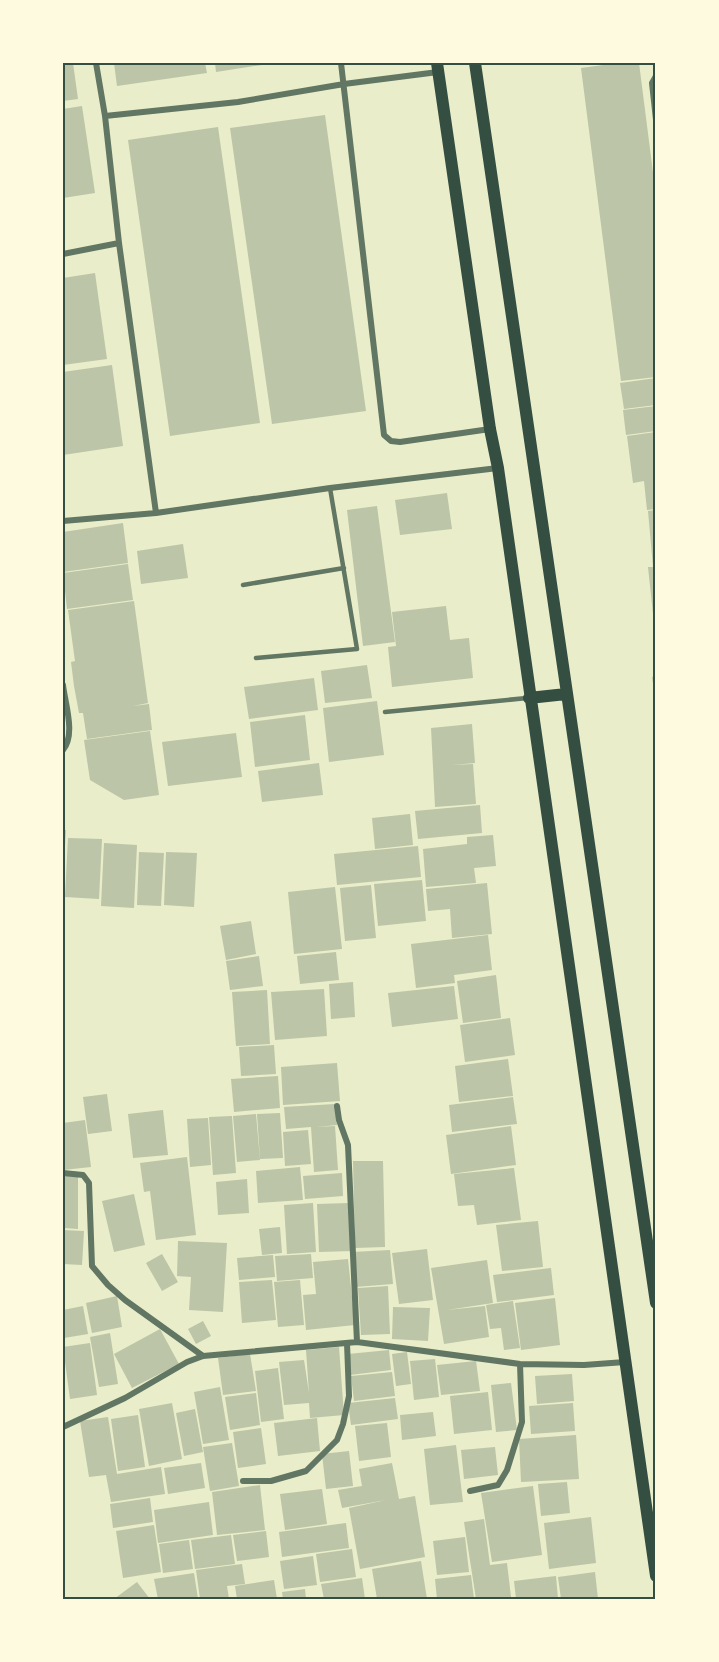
<svg xmlns="http://www.w3.org/2000/svg" width="719" height="1662" font-family="Quicksand,sans-serif">
	<style>
		.building { fill: #bcc5a7 }
		.lines { fill: none; stroke-linecap: round; stroke-linejoin: round }
		.service { stroke: #617663; stroke-width: 4.5 }
		.minor { stroke: #617663; stroke-width: 6 }
		.secondary { stroke: #344e41; stroke-width: 12 }
		.neatline { fill: none; stroke: #344e41; stroke-width: 2 }
	</style>
	<rect width="100%" height="100%" fill="#e9edc9"/>
	<path class="building" d="M63,63H73L78,99L63,101Z
		M114,63H205L207,73L117,86Z
		M215,63H268V64L216,72Z
		M618,63H639L656,196V377L621,381L581,68Z
		M82,106L95,193L63,198V109Z
		M325,115L366,411L272,424L230,128Z
		M218,127L260,423L170,436L128,140Z
		M95,273L107,359L63,365V278Z
		M112,365L123,446L63,455V372Z
		M656,378V405L624,409L620,383Z
		M656,406V431L626,435L623,410Z
		M656,432V509L647,510L644,481L633,483L627,436Z
		M447,493L452,529L400,535L395,500Z
		M377,506L395,642L363,646L347,510Z
		M656,510V633H655L648,567H653L648,511Z
		M123,523L128,563L63,572V532Z
		M183,544L188,578L141,584L137,551Z
		M128,564L133,600L67,609L63,573Z
		M134,601L148,703L133,706L149,704L152,730L87,739L83,713H79L74,686L71,662L75,661L68,610Z
		M446,606L450,640L469,638L473,678L392,687L388,647L396,646L392,612Z
		M367,665L372,698L325,703L321,671Z
		M656,676V697H655L652,677Z
		M314,678L318,710L249,719L244,687Z
		M377,701L384,755L329,762L323,708Z
		M305,715L310,760L255,767L250,722Z
		M472,724L475,763L452,765L473,764L476,804L435,807L431,728Z
		M150,731L159,795L124,800L90,780L84,740Z
		M236,733L242,777L168,786L162,742Z
		M319,763L323,795L262,802L258,771Z
		M480,805L482,833L418,839L415,811Z
		M410,814L413,845L375,849L372,818Z
		M63,830H66L65,846H63Z
		M493,835L496,866L474,868L476,883L426,887L423,849L467,844V837Z
		M68,838L102,839L99,899L65,897Z
		M104,843L137,845L134,908L101,906Z
		M418,846L421,877L337,885L334,854Z
		M139,852L164,853L161,906L137,905Z
		M166,852L197,853L194,907L164,905Z
		M422,880L426,921L378,926L374,884Z
		M487,883L492,934L452,938L450,909L428,911L426,889Z
		M371,885L376,938L345,941L340,888Z
		M335,887L342,949L294,954L288,892Z
		M251,921L256,954L226,960L220,926Z
		M488,935L492,970L454,975L455,983L416,988L411,944Z
		M336,952L339,980L300,984L297,956Z
		M259,956L263,986L230,990L226,961Z
		M496,975L501,1018L463,1023L457,981Z
		M353,982L355,1017L331,1019L329,984Z
		M454,986L458,1019L392,1027L388,993Z
		M324,989L327,1036L275,1040L271,992Z
		M267,990L270,1044L236,1046L232,992Z
		M510,1018L515,1055L465,1062L460,1025Z
		M274,1045L276,1074L241,1076L239,1047Z
		M508,1059L513,1096L459,1102L455,1066Z
		M337,1063L340,1101L283,1105L281,1067Z
		M278,1076L280,1108L234,1112L231,1079Z
		M107,1094L112,1131L88,1134L83,1097Z
		M513,1097L517,1124L452,1132L449,1105Z
		M335,1104L337,1125L316,1127L335,1126L338,1170L314,1172L311,1127L286,1129L284,1107Z
		M163,1110L168,1155L133,1158L128,1114Z
		M280,1113L283,1158L260,1159L257,1114Z
		M256,1114L260,1160L237,1162L233,1116Z
		M232,1116L236,1173L213,1175L209,1117Z
		M208,1118L211,1165L190,1167L187,1119Z
		M85,1120L91,1167L63,1170V1123Z
		M511,1126L516,1165L451,1174L446,1135Z
		M308,1130L311,1164L285,1166L283,1132Z
		M187,1157L196,1235L156,1240L150,1191L144,1192L140,1163Z
		M353,1161H383L385,1247L355,1248Z
		M300,1167L303,1200L258,1203L256,1171Z
		M514,1168L521,1220L477,1225L474,1205L458,1206L454,1174Z
		M342,1173L343,1196L305,1199L303,1176Z
		M63,1175L78,1176V1229L63,1228Z
		M247,1179L249,1213L218,1215L216,1182Z
		M134,1194L145,1245L114,1252L102,1201Z
		M313,1203L316,1252L287,1254L284,1205Z
		M349,1203L352,1251L319,1252L317,1204Z
		M538,1221L543,1267L502,1271L496,1225Z
		M280,1227L282,1253L262,1255L259,1229Z
		M63,1230L84,1231L82,1265L63,1264Z
		M178,1241L227,1243L223,1312L189,1310L191,1277L177,1276Z
		M427,1249L433,1300L399,1304L392,1253Z
		M390,1250L393,1284L355,1287L352,1252Z
		M162,1254L178,1282L162,1291L146,1263Z
		M311,1254L313,1278L277,1281L275,1256Z
		M273,1255L275,1277L239,1280L237,1258Z
		M348,1259L355,1325L306,1330L303,1295L316,1294L313,1262Z
		M487,1260L493,1303L447,1310L485,1306L489,1337L444,1344L431,1268Z
		M551,1268L554,1295L497,1302L493,1275Z
		M272,1280L276,1320L242,1323L239,1282Z
		M300,1280L304,1325L278,1327L274,1282Z
		M388,1286L390,1334L361,1335L358,1288Z
		M117,1296L122,1327L92,1333L86,1303Z
		M555,1298L560,1345L521,1350L515,1303Z
		M513,1301L520,1348L504,1350L501,1328L490,1329L486,1305Z
		M83,1306L88,1334L64,1338L63,1310Z
		M393,1307L430,1308L428,1341L392,1339Z
		M203,1321L211,1336L196,1344L188,1329Z
		M160,1329L179,1364L132,1388L114,1354Z
		M110,1333L118,1384L99,1387L90,1337Z
		M90,1343L97,1395L70,1399L63,1347Z
		M339,1347L344,1415L310,1418L309,1403L284,1405L279,1362L304,1360L309,1393L306,1350Z
		M389,1350L391,1370L350,1375L348,1354Z
		M407,1352L411,1384L396,1386L392,1354Z
		M250,1354L256,1391L223,1395L218,1358Z
		M435,1359L439,1397L414,1400L410,1361Z
		M476,1361L480,1391L441,1395L437,1365Z
		M278,1368L284,1419L261,1422L255,1371Z
		M392,1372L395,1396L354,1401L351,1376Z
		M572,1374L574,1401L537,1404L535,1376Z
		M511,1383L517,1430L496,1432L491,1385Z
		M220,1387L229,1440L203,1444L194,1392Z
		M488,1392L492,1430L454,1434L450,1396Z
		M256,1393L260,1425L230,1430L225,1397Z
		M395,1398L398,1419L351,1425L348,1403Z
		M172,1403L182,1459L149,1466L139,1409Z
		M573,1403L575,1431L531,1434L529,1406Z
		M195,1409L203,1452L184,1456L176,1413Z
		M433,1412L436,1436L402,1440L400,1415Z
		M138,1415L145,1467L118,1471L111,1419Z
		M108,1417L117,1474L161,1467L165,1494L111,1502L106,1475L89,1477L80,1421Z
		M317,1418L320,1451L278,1456L274,1423Z
		M387,1423L391,1457L359,1461L355,1426Z
		M261,1428L266,1464L238,1468L233,1432Z
		M576,1435L579,1479L521,1482L519,1439Z
		M232,1443L239,1486L210,1491L203,1447Z
		M456,1445L463,1502L430,1505L424,1449Z
		M495,1447L498,1475L464,1479L461,1450Z
		M349,1451L353,1486L326,1489L322,1454Z
		M201,1463L205,1488L168,1494L164,1468Z
		M392,1463L399,1499L415,1496L425,1557L360,1569L349,1508L386,1500L342,1508L338,1490L362,1486L359,1469Z
		M567,1482L570,1513L541,1516L538,1484Z
		M260,1485L265,1530L217,1535L212,1492Z
		M533,1486L542,1555L492,1562L481,1493Z
		M322,1489L327,1524L285,1530L280,1494Z
		M150,1498L153,1522L113,1528L110,1504Z
		M209,1502L213,1535L158,1543L154,1510Z
		M591,1517L596,1563L549,1569L544,1523Z
		M484,1519L490,1565L507,1563L511,1597L476,1599L464,1522Z
		M346,1523L349,1548L282,1557L279,1532Z
		M154,1525L161,1572L123,1578L116,1531Z
		M266,1531L269,1557L237,1561L233,1535Z
		M231,1535L235,1564L195,1569L191,1540Z
		M465,1537L469,1572L437,1575L433,1541Z
		M189,1540L193,1569L163,1573L159,1544Z
		M352,1549L356,1577L320,1582L316,1554Z
		M313,1556L317,1585L284,1589L280,1561Z
		M421,1561L427,1599H377L372,1569Z
		M242,1564L245,1584L227,1586L229,1599H200L196,1570Z
		M595,1572L598,1599H561L558,1577Z
		M194,1573L198,1599H158L154,1579Z
		M471,1575L474,1599H437L435,1579Z
		M556,1576L558,1599H516L514,1581Z
		M362,1578L365,1599H324L321,1584Z
		M274,1580L277,1599H237L235,1586Z
		M137,1582L150,1599H114Z
		M305,1589L306,1599H283L282,1592Z"/>
	<g class="lines">
		<path class="service" d="M243,585L344,568
			M256,658L357,649L330,488
			M385,712L527,698"/>
		<path class="minor" d="M96,63L105,116L119,243L156,513
			M341,63L384,435L391,441L400,442L490,429
			M656,76L652,83L656,120
			M105,116L238,102L344,84L438,72
			M63,254L119,243
			M63,521L156,513L330,488L498,468
			M63,685C65,703 76,735 63,750
			M337,1106L339,1120L348,1145L357,1342
			M63,1173L83,1175L89,1183L92,1266L108,1285L125,1300L203,1356
			M63,1427L125,1398L187,1362L203,1356L357,1342L520,1364L584,1365L625,1362
			M243,1481H271L306,1471L337,1440L343,1424L349,1396L347,1343
			M470,1491L498,1485L507,1470L522,1422L520,1364"/>
		<path class="secondary" d="M437,63L490,429L498,468L656,1576
			M475,63L656,1303
			M529,698L566,694"/>
	</g>
	<rect width="719" height="1662" fill="none" stroke="#fefae0" stroke-width="129"/>
	<rect x="64" y="64" width="590" height="1534" class="neatline"/>
</svg>
